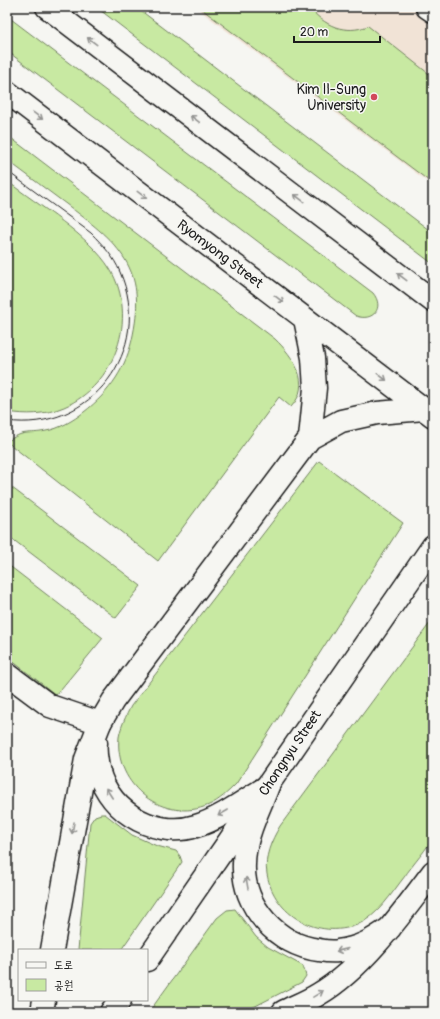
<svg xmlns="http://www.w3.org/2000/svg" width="440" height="1019" font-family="Pangolin,'Poor Story',sans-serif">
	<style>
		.built { fill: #f1e3d6 }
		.green { fill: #c8e9a2; stroke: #72825f }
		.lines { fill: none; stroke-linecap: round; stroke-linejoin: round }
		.minor-casing { stroke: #1c1c1c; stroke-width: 25 }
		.major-casing { stroke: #1c1c1c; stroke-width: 25 }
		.highway-casing { stroke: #1c1c1c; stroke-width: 25 }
		.minor { stroke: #f6f6f2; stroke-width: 22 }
		.major { stroke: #f6f6f2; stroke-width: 22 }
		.highway { stroke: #f6f6f2; stroke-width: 22 }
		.tram { stroke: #1c1c1c; stroke-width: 1 }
		.oneway { stroke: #949492 }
		.poi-dot { fill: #d1495b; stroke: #f6f6f2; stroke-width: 1.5 }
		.labels { text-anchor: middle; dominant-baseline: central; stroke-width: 3; stroke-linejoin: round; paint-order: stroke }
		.poi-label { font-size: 14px; fill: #1c1c1c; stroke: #f6f6f2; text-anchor: end }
		.street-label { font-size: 14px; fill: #1c1c1c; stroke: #f6f6f2 }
	</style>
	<rect width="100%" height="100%" fill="#f6f6f2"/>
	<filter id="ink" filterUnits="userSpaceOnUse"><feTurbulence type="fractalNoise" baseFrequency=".025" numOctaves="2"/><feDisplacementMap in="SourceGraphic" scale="8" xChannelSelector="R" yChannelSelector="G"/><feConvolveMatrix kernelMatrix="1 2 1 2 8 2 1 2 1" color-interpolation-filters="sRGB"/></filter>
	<g filter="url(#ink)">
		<path class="built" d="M195,7H433V186Z"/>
		<path class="green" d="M96,7H136L433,233V264Z
			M199,7H309C324,26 345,35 368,26L433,77V184Z
			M7,16L373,293C385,308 373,322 356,316L7,51Z
			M7,135L275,339C293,356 313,384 291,407L279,397L158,561L7,442C24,429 28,435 46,431C59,429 74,420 84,412C110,392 127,367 133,335C147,268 119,244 70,207C49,191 28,176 7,160Z
			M7,181C38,205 90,236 110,269C139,318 115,385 64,407C45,415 26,415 7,412Z
			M319,461L403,523L236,784C228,792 220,800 209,805C164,824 114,786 119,737C121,726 126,716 131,706Z
			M7,484L141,586L116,618L7,535Z
			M7,564L103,638L56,695L7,657Z
			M433,619C433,673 433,726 433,780C433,793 436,826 433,837C431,844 410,868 405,876C391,894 378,916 357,925C318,940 274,915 267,874C264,857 271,841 280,826Z
			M101,814H105L132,835L157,846L176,851L180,856L182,862L121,950H78L90,823L95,816Z
			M235,909L256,937L268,947L303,966L306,976L302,982L244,1012H149L217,918L227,910Z"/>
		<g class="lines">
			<g class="minor-casing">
				<path id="minor" d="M427,7L433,11
					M7,674L50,706L100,723"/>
			</g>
			<g class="major-casing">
				<path id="major" d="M147,960L433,546
					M111,1012L120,1000"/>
			</g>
			<g class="highway-casing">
				<path id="highway" d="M47,7L433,301
					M7,92L433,416
					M310,438L341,421L377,413L424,409
					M96,743C95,749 96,756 97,762C102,807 152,840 196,826C220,819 247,799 268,786
					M268,786C259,810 244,837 244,864C242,907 278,945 319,950C325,951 332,952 338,951C360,948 371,941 390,928
					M52,950L86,759L100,723L113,701L310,438L315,388L313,358L305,319
					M42,1012L44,1000
					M283,1012C295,1006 308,1001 319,994C362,969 403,912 433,872"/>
			</g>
			<use href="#minor" class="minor"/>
			<use href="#major" class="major"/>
			<use href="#highway" class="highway"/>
			<path class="tram" d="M7,171L91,233C103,245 114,257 120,272C154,350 91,433 7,421"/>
		</g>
		<defs><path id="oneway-shaft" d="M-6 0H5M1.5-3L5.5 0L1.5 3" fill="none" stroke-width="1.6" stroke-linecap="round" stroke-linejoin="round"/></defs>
		<g class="oneway">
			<use href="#oneway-shaft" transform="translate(92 41) rotate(-143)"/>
			<use href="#oneway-shaft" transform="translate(38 116) rotate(37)"/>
			<use href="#oneway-shaft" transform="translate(195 119) rotate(-143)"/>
			<use href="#oneway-shaft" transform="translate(142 195) rotate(37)"/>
			<use href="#oneway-shaft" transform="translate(299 198) rotate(-143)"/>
			<use href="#oneway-shaft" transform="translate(402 277) rotate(-143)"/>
			<use href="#oneway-shaft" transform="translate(279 299) rotate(37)"/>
			<use href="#oneway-shaft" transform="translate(382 377) rotate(37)"/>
			<use href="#oneway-shaft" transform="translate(109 793) rotate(-123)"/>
			<use href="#oneway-shaft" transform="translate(223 813) rotate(150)"/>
			<use href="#oneway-shaft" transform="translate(73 828) rotate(100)"/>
			<use href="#oneway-shaft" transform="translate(247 883) rotate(-100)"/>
			<use href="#oneway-shaft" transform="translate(342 950) rotate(167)"/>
			<use href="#oneway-shaft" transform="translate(318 994) rotate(-31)"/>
		</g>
	</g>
	<circle class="poi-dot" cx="374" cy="97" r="4"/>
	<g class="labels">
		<g class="poi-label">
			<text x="366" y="89">Kim Il-Sung<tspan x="366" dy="16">University</tspan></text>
		</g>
		<g class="street-label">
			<text transform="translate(220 254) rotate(37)">Ryomyong Street</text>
			<text transform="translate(290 753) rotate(-56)">Chongnyu Street</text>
		</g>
	</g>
	<rect width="440" height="1019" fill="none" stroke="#f6f6f2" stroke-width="24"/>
	<rect x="12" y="12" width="416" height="995" fill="none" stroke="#1c1c1c" stroke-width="1.5" filter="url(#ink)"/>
	<rect x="18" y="949" width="130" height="52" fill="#f6f6f2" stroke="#9f9f9c"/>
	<rect x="26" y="962" width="20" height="6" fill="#f6f6f2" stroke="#9f9f9c"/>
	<text x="54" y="969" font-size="12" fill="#1c1c1c">도로</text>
	<rect x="26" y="979" width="20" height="12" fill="#c8e9a2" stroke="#9f9f9c"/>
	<text x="54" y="989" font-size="12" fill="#1c1c1c">공원</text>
	<path d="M294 36v6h86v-6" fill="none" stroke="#1c1c1c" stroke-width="2"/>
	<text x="300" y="36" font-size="12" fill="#1c1c1c" stroke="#f6f6f2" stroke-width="3" paint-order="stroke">20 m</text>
</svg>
